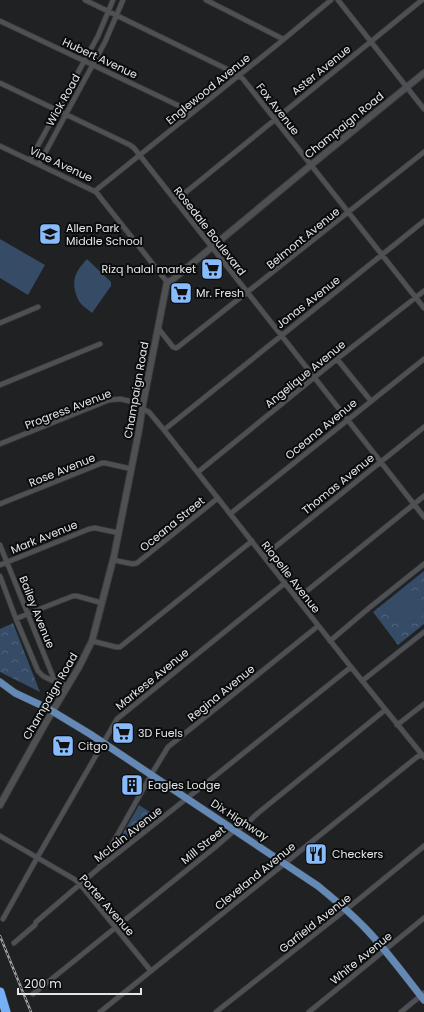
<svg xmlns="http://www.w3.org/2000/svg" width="424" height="1012" font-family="Poppins,sans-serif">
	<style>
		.forest { fill: url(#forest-crowns) }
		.pitch { fill: #354b66 }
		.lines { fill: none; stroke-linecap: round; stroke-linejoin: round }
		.minor-casing { stroke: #393b3d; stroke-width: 6 }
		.tertiary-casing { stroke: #393b3d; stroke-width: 8 }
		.primary-casing { stroke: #393b3d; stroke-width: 8 }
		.motorway-casing { stroke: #393b3d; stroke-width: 10 }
		.minor { stroke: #4e5053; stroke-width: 4.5 }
		.tertiary { stroke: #4e5053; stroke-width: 6 }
		.primary { stroke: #6589b5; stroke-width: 7 }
		.motorway { stroke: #75aff6; stroke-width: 9 }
		.rail-casing { stroke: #9d9ea0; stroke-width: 2.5 }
		.rail { stroke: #0a0b0c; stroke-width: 1; stroke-dasharray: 3; stroke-linecap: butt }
		.labels { text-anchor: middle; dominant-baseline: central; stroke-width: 4; stroke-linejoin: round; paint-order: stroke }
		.street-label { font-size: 11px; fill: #e5e6e8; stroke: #0a0b0c }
		.poi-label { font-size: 11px; fill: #e5e6e8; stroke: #0a0b0c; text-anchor: start }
	</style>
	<defs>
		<pattern id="forest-crowns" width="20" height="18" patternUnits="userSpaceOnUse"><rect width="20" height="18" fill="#354b66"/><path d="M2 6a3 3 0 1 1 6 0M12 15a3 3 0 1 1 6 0" fill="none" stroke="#52657c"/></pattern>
	</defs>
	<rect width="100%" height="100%" fill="#1f2123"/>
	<path class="forest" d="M424,571V624L398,645L373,612Z
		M13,623L40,692L0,672V629Z
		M139,805L158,817L116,850H114V849Z"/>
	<path class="pitch" d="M0,239L45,265L28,295L0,278Z
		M87,259L111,282V286L92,313C89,310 85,308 82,305C79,302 77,298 76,294C71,278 77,270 87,259Z
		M407,590L424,611V615C416,622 403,625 393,618C389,616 387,612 384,608Z"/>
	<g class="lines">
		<g class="minor-casing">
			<path id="minor" d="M85,0L239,75L243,79L424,308
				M206,0L283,39
				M338,0L424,109
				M0,21L192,112
				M0,83L130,145L134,148L424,517
				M0,146L96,192L167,282
				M30,160L98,36L113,0
				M39,164L105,42L123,0
				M95,191L278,44L331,0
				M175,201L422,0
				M0,323L38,307
				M158,328L173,347L176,348L178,347L424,152
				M337,359L371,401
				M0,385L100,344
				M143,409L149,412L164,430L351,667L424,757
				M164,430L424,221
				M0,444L109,400L120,399L143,404
				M198,472L337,359L424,291
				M0,504L102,463H105L132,469
				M230,514L424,359
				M0,545L54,679L68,687
				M264,556L424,427
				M113,560L133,564L137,563L218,498
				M0,565L89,529L95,528L119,533
				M0,576L16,619L38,671L43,676L57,683
				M297,599L424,496
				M16,619L27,614L73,596H77L102,603
				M92,641L116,647H120L252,541
				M330,641L369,608L424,564
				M362,681L424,632
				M397,725L424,704
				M0,836L74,879L80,884L151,971
				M100,866L151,775L168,747L318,626
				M3,919L37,858L117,719L285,583
				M14,943L35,925L36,922L99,868L210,780L351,667
				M33,994L213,849L235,830L245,825L258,813L385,710
				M100,1012L417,757L421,755
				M216,1012L358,900L424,846
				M309,1012L424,918
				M401,1012L424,993"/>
		</g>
		<g class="tertiary-casing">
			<path id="tertiary" d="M0,805L45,724L79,667L92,641L114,556L139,430L143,404L167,282L171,281L311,165L424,73"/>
		</g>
		<g class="primary-casing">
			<path id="primary" d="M0,682L15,693L47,708L90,734L318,886C335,900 351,913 366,929C387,951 405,976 424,1000"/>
		</g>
		<g class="motorway-casing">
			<path id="motorway" d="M0,992L6,1012"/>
		</g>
		<use href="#minor" class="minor"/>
		<use href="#tertiary" class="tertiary"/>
		<use href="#primary" class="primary"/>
		<use href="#motorway" class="motorway"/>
		<g class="rail-casing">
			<path id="rail" d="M0,936L31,1012"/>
		</g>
		<use href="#rail" class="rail"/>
	</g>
	<defs>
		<g id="school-square" transform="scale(1.15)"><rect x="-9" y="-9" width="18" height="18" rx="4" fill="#87bbfb" stroke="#0a0b0c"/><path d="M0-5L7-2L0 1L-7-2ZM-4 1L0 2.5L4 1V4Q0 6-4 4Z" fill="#111"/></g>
		<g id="supermarket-square" transform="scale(1.15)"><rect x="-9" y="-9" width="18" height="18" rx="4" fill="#87bbfb" stroke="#0a0b0c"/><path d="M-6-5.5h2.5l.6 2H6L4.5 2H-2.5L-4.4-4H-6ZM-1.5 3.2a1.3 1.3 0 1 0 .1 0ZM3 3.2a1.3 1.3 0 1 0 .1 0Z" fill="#111"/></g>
		<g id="building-square" transform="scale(1.15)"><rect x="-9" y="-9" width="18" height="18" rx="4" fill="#87bbfb" stroke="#0a0b0c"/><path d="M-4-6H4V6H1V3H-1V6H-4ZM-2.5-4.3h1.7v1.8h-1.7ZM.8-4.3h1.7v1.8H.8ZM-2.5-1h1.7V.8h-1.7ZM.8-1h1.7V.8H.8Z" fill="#111"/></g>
		<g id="restaurant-square" transform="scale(1.15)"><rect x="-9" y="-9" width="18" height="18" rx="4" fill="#87bbfb" stroke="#0a0b0c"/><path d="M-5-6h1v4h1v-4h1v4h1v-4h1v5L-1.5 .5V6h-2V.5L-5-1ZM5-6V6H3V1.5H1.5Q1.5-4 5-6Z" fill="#111"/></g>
	</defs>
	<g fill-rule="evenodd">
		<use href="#school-square" x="50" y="234"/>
		<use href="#supermarket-square" x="212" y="269"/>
		<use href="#supermarket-square" x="181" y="293"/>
		<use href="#supermarket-square" x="123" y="733"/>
		<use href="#supermarket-square" x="63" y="746"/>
		<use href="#building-square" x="132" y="785"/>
		<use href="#restaurant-square" x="316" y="854"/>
	</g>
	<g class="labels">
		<g class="street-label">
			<text transform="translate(100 58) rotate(25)">Hubert Avenue</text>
			<text transform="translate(321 70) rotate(-39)">Aster Avenue</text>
			<text transform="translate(208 89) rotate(-39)">Englewood Avenue</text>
			<text transform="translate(63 100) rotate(-61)">Wick Road</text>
			<text transform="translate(278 109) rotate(52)">Fox Avenue</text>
			<text transform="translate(344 125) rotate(-39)">Champaign Road</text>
			<text transform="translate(61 164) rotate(25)">Vine Avenue</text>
			<text transform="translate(210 231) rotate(52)">Rosedale Boulevard</text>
			<text transform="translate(303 238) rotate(-39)">Belmont Avenue</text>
			<text transform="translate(308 302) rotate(-38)">Jonas Avenue</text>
			<text transform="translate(305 374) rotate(-39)">Angelique Avenue</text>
			<text transform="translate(136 390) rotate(-80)">Champaign Road</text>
			<text transform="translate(68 409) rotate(-21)">Progress Avenue</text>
			<text transform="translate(321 429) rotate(-39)">Oceana Avenue</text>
			<text transform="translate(62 470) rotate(-22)">Rose Avenue</text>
			<text transform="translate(338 484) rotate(-39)">Thomas Avenue</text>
			<text transform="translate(172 524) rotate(-39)">Oceana Street</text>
			<text transform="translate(44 537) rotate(-22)">Mark Avenue</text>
			<text transform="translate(291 577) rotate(52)">Riopelle Avenue</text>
			<text transform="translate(37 612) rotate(68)">Bailey Avenue</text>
			<text transform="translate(152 679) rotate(-39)">Markese Avenue</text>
			<text transform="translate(221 693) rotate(-39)">Regina Avenue</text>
			<text transform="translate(50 696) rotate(-60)">Champaign Road</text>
			<text transform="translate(240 820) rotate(33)">Dix Highway</text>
			<text transform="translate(128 834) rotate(-38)">McLain Avenue</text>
			<text transform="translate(203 845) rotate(-39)">Mill Street</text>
			<text transform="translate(255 876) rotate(-39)">Cleveland Avenue</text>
			<text transform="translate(107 905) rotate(49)">Porter Avenue</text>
			<text transform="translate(315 923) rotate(-38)">Garfield Avenue</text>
			<text transform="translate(361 958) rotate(-39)">White Avenue</text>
		</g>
		<g class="poi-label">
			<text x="66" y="228">Allen Park<tspan x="66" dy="13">Middle School</tspan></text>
			<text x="196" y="269" text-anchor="end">Rizq halal market</text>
			<text x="196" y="293">Mr. Fresh</text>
			<text x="138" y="733">3D Fuels</text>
			<text x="78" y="746">Citgo</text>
			<text x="148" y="785">Eagles Lodge</text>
			<text x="332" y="854">Checkers</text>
		</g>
	</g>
	<path d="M18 988v6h123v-6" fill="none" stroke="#e5e6e8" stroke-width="2"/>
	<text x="24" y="988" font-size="12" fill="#e5e6e8" stroke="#0a0b0c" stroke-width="3" paint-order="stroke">200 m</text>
</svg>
